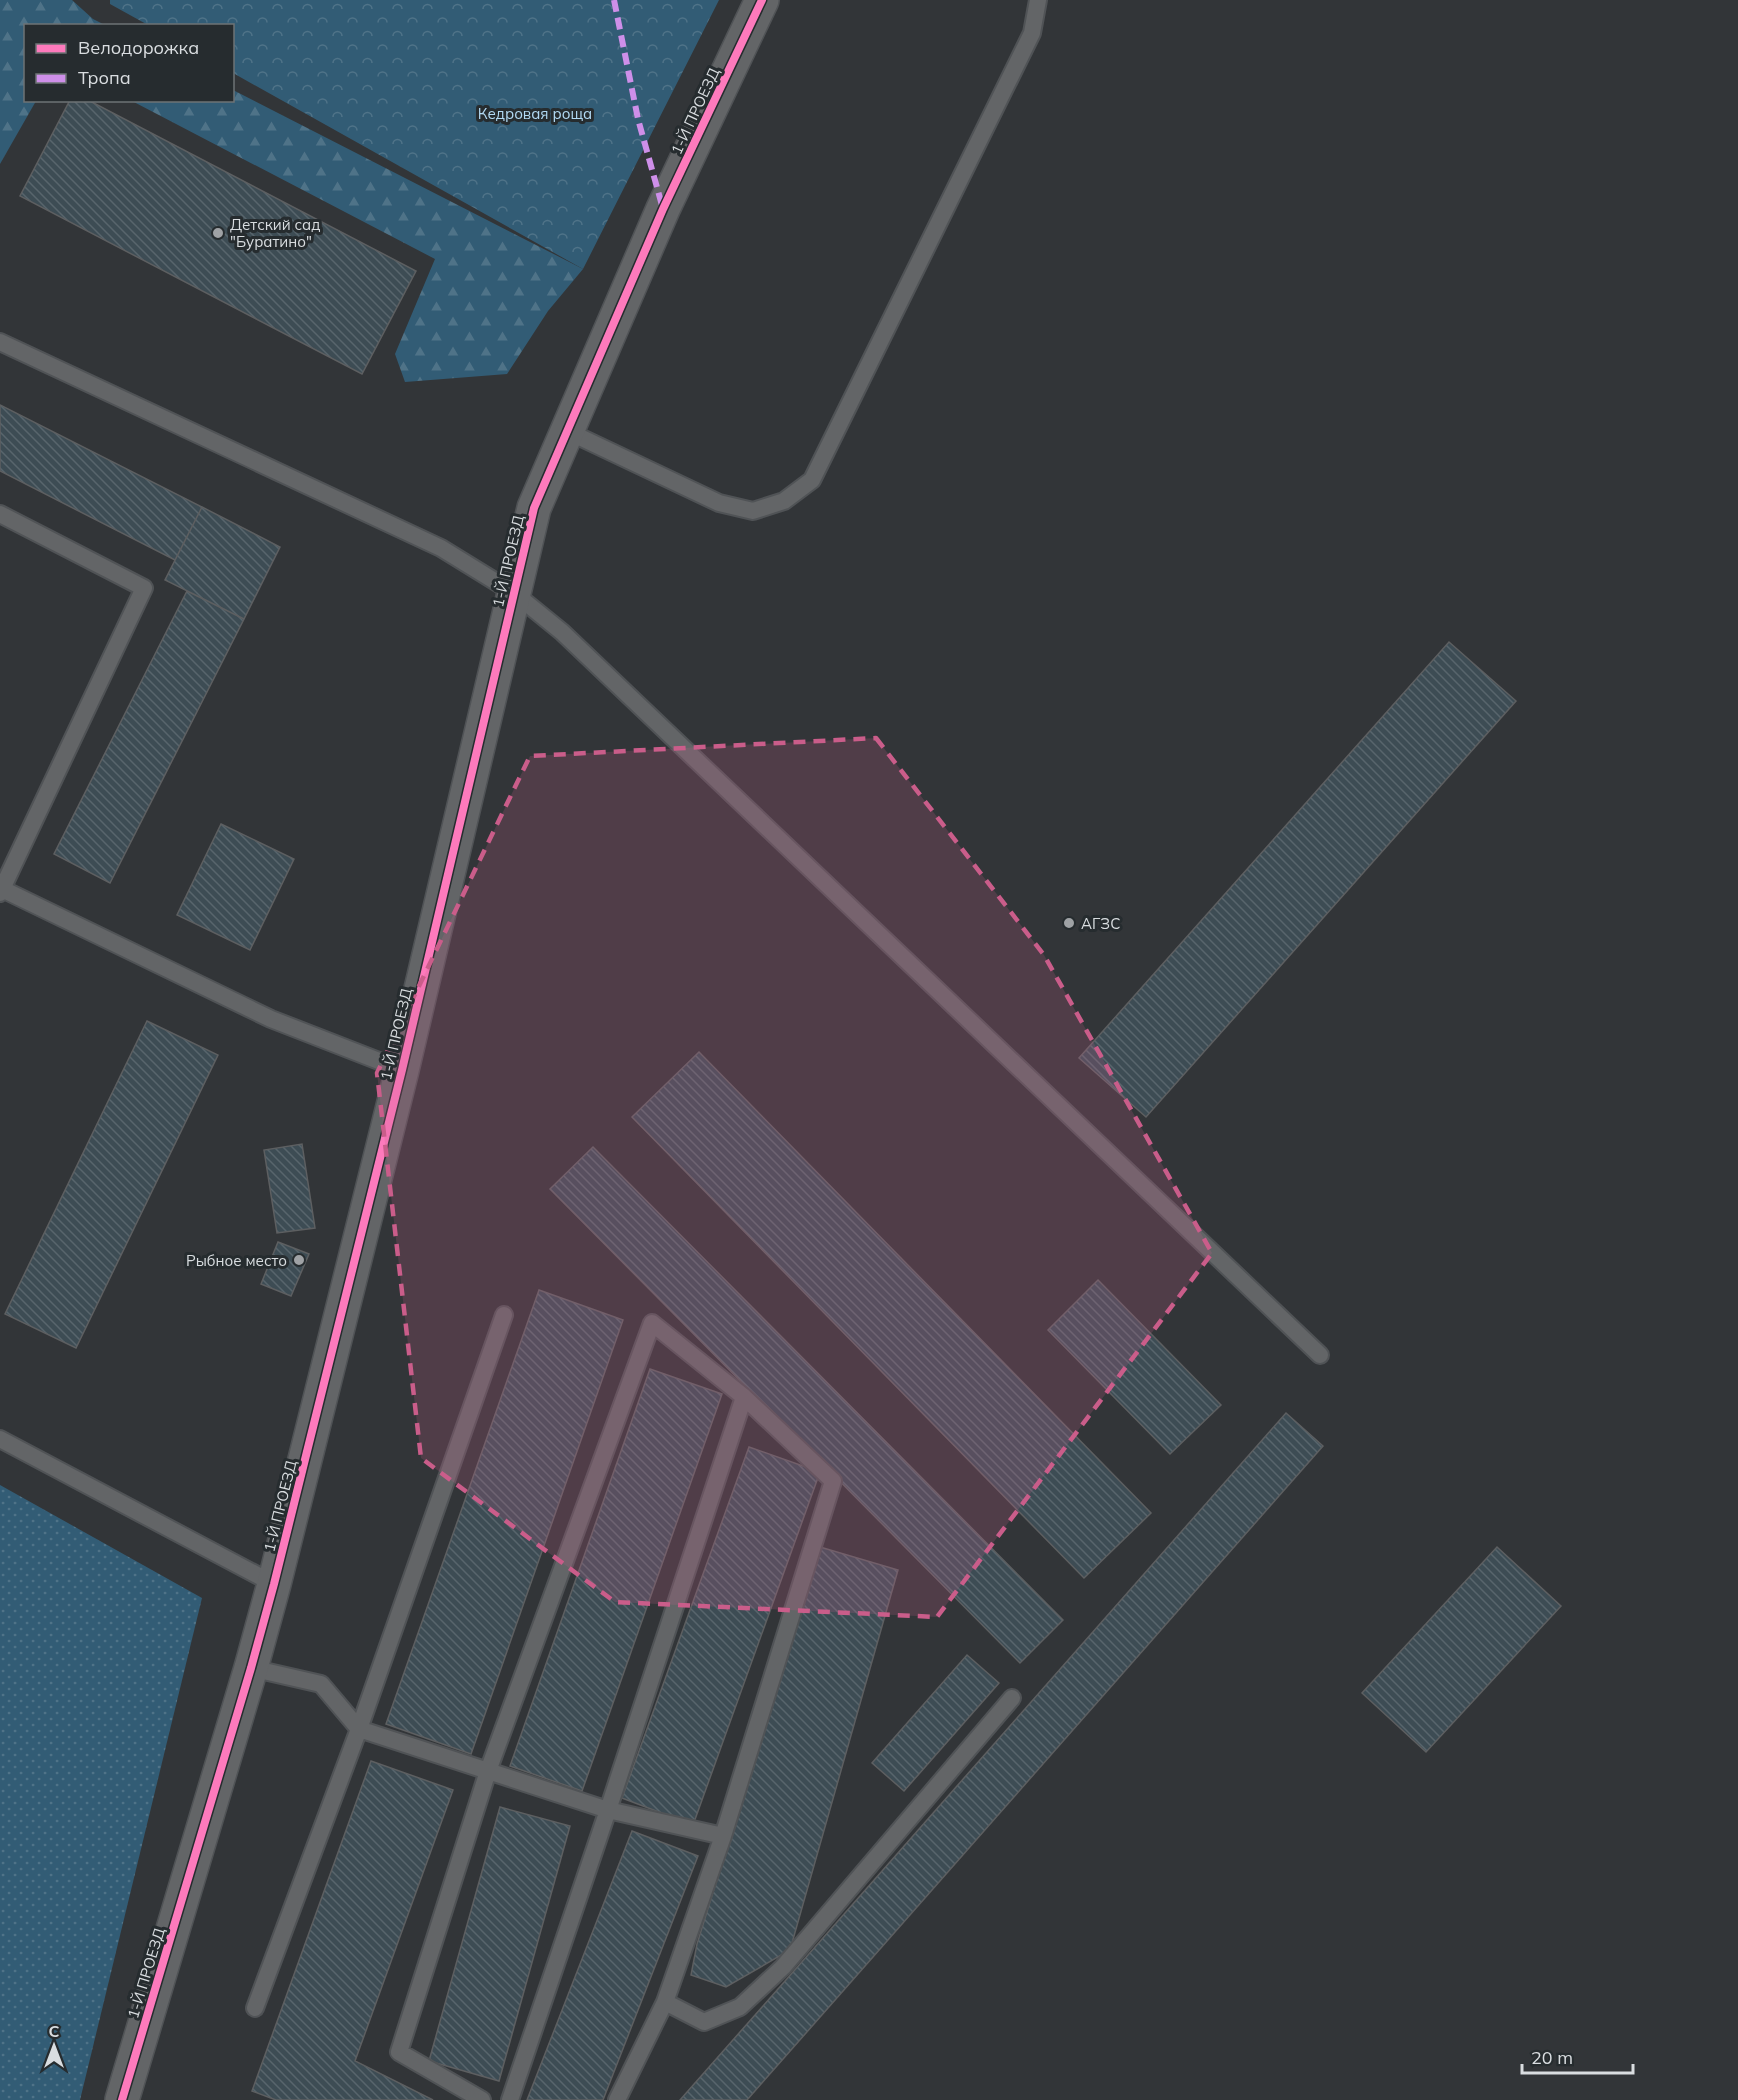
<svg xmlns="http://www.w3.org/2000/svg" width="1738" height="2100" font-family="Mulish,sans-serif">
	<style>
		.grass { fill: url(#grass-dots) }
		.forest { fill: url(#forest-firs) }
		.park { fill: url(#park-crowns) }
		.building { fill: url(#building-back-hatch); stroke: #5d5f61; stroke-width: 1.5 }
		.lines { fill: none; stroke-linecap: round; stroke-linejoin: round }
		.service-casing { stroke: #505356; stroke-width: 20 }
		.tertiary-casing { stroke: #505356; stroke-width: 36 }
		.service { stroke: #636567; stroke-width: 16 }
		.tertiary { stroke: #636567; stroke-width: 33 }
		.quiet { stroke: #ce8fe9; stroke-width: 6; stroke-dasharray: 12 6; stroke-linecap: butt }
		.cycleway-casing { stroke: #262c2f; stroke-width: 11 }
		.cycleway { stroke: #fd7abc; stroke-width: 8 }
		.marked { fill: #ca5d8a; fill-opacity: 0.2; stroke: #ca5d8a; stroke-width: 4.5; stroke-dasharray: 12 8; stroke-linejoin: round }
		.poi-dot { fill: #9fa2a5; stroke: #262c2f; stroke-width: 2 }
		.labels { text-anchor: middle; dominant-baseline: central; stroke-width: 6; stroke-linejoin: round; paint-order: stroke }
		.street-label { font-size: 15px; fill: #d9dde0; stroke: #262c2f }
		.park-label { font-size: 15px; fill: #b2daf4; stroke: #262c2f }
		.poi-label { font-size: 15px; fill: #d9dde0; stroke: #262c2f; text-anchor: start }
	</style>
	<defs>
		<pattern id="grass-dots" width="8" height="8" patternUnits="userSpaceOnUse" patternTransform="scale(1.5)"><rect width="8" height="8" fill="#325c75"/><path d="M2 2h.1M6 6h.1" fill="none" stroke="#4f7388" stroke-width="1.8" stroke-linecap="round"/></pattern>
		<pattern id="forest-firs" width="22" height="20" patternUnits="userSpaceOnUse" patternTransform="scale(1.5)"><rect width="22" height="20" fill="#325c75"/><path d="M5 1l3.5 6h-7zM16 11l3.5 6h-7z" fill="#4f7388"/></pattern>
		<pattern id="park-crowns" width="20" height="18" patternUnits="userSpaceOnUse" patternTransform="scale(1.5)"><rect width="20" height="18" fill="#325c75"/><path d="M2 6a3 3 0 1 1 6 0M12 15a3 3 0 1 1 6 0" fill="none" stroke="#4f7388"/></pattern>
		<pattern id="building-back-hatch" width="6" height="6" patternUnits="userSpaceOnUse" patternTransform="scale(1.5)"><rect width="6" height="6" fill="#3d4c54"/><path d="M-1 5l2 2M0 0l6 6M5-1l2 2" fill="none" stroke="#58656c"/></pattern>
	</defs>
	<rect width="100%" height="100%" fill="#323538"/>
	<path class="grass" d="M0,1485L202,1598L80,2100H0Z"/>
	<path class="forest" d="M0,0H72L93,19L105,25L26,26V100L36,101L0,164Z
		M233,90L583,269L548,311L507,374L405,382L395,354L435,259L132,101L232,100Z"/>
	<path class="park" d="M110,0H719L583,269L233,73L232,26L148,25L110,4Z"/>
	<path class="building" d="M70,100H88L416,271L362,374L20,196Z
		M0,405L202,507L175,560L0,471Z
		M202,507L280,547L244,619L165,580Z
		M187,591L244,619L110,883L54,854Z
		M1449,642L1516,701L1146,1117L1079,1058Z
		M221,824L294,859L250,950L177,915Z
		M147,1021L218,1055L76,1348L5,1314Z
		M699,1052L1151,1513L1084,1578L632,1117Z
		M302,1144L315,1228L277,1233L264,1150Z
		M593,1147L1063,1620L1020,1663L550,1189Z
		M278,1242L309,1254L291,1296L261,1284Z
		M1098,1280L1221,1405L1170,1454L1048,1330Z
		M539,1290L623,1320L471,1754L386,1724Z
		M650,1369L722,1394L582,1791L510,1766Z
		M1286,1413L1323,1446L747,2100H680Z
		M749,1447L820,1472L693,1825L622,1798Z
		M820,1547L898,1570L790,1950L726,1987L691,1975L697,1944Z
		M1497,1547L1561,1606L1426,1752L1362,1693Z
		M967,1655L999,1683L904,1791L872,1763Z
		M371,1761L453,1790L355,2061L433,2100H276L252,2091Z
		M500,1807L570,1826L499,2081L429,2061Z
		M632,1831L698,1856L603,2100H527Z"/>
	<g class="lines">
		<g class="service-casing">
			<path id="service" d="M0,342L441,548L514,593L562,632L1320,1355
				M567,431L719,503L753,511L784,501L812,480L1032,33L1038,0
				M0,514L144,588L0,893
				M0,888L271,1019L402,1070
				M0,1439L274,1584
				M251,1668L321,1684L359,1729L608,1810L723,1836
				M665,2002L704,2022L740,2007L783,1967L1012,1698
				M255,2008L359,1729L504,1315
				M482,2100L399,2052L488,1771L652,1323L744,1397L833,1481L723,1836L665,2002L617,2100
				M510,2100L608,1810L744,1397"/>
		</g>
		<g class="tertiary-casing">
			<path id="tertiary" d="M122,2100L251,1668L274,1584L402,1070L534,508L663,209L762,0"/>
		</g>
		<use href="#service" class="service"/>
		<use href="#tertiary" class="tertiary"/>
		<path class="quiet" d="M614,0L638,119L663,209"/>
		<g class="cycleway-casing">
			<path id="cycleway" d="M122,2100L251,1668L274,1584L402,1070L534,508L663,209L762,0"/>
		</g>
		<use href="#cycleway" class="cycleway"/>
	</g>
	<path class="marked" d="M876,738L1044,955L1212,1253L937,1617L615,1602L421,1458L377,1073L530,756Z"/>
	<g class="poi-dot">
		<circle cx="218" cy="233" r="6"/>
		<circle cx="1069" cy="923" r="6"/>
		<circle cx="299" cy="1260" r="6"/>
	</g>
	<g class="labels">
		<g class="street-label">
			<text transform="translate(695 111) rotate(-65)">1-Й ПРОЕЗД</text>
			<text transform="translate(508 561) rotate(-77)">1-Й ПРОЕЗД</text>
			<text transform="translate(396 1034) rotate(-77)">1-Й ПРОЕЗД</text>
			<text transform="translate(280 1506) rotate(-76)">1-Й ПРОЕЗД</text>
			<text transform="translate(146 1973) rotate(-73)">1-Й ПРОЕЗД</text>
		</g>
		<g class="park-label">
			<text x="535" y="113">Кедровая роща</text>
		</g>
		<g class="poi-label">
			<text x="230" y="224">Детский сад<tspan x="230" dy="17">"Буратино"</tspan></text>
			<text x="1081" y="923">АГЗС</text>
			<text x="287" y="1260" text-anchor="end">Рыбное место</text>
		</g>
	</g>
	<rect x="24" y="24" width="210" height="78" fill="#262c2f" stroke="#6e7376" stroke-width="1.5"/>
	<rect x="36" y="44" width="30" height="9" fill="#fd7abc" stroke="#6e7376" stroke-width="1.5"/>
	<text x="78" y="54" font-size="18" fill="#d9dde0">Велодорожка</text>
	<rect x="36" y="74" width="30" height="9" fill="#ce8fe9" stroke="#6e7376" stroke-width="1.5"/>
	<text x="78" y="84" font-size="18" fill="#d9dde0">Тропа</text>
	<g transform="translate(54 2046)" stroke="#262c2f" stroke-width="4.5" paint-order="stroke">
	<path d="M0-4.5L10 22L0 15L-10 22Z" fill="#d9dde0"/>
	<text y="-9" font-size="16" font-weight="bold" text-anchor="middle" fill="#d9dde0">С</text>
	</g>
	<path d="M1522 2064v9h111v-9" fill="none" stroke="#d9dde0" stroke-width="3"/>
	<text x="1531" y="2064" font-size="18" fill="#d9dde0" stroke="#262c2f" stroke-width="4.5" paint-order="stroke">20 m</text>
</svg>
